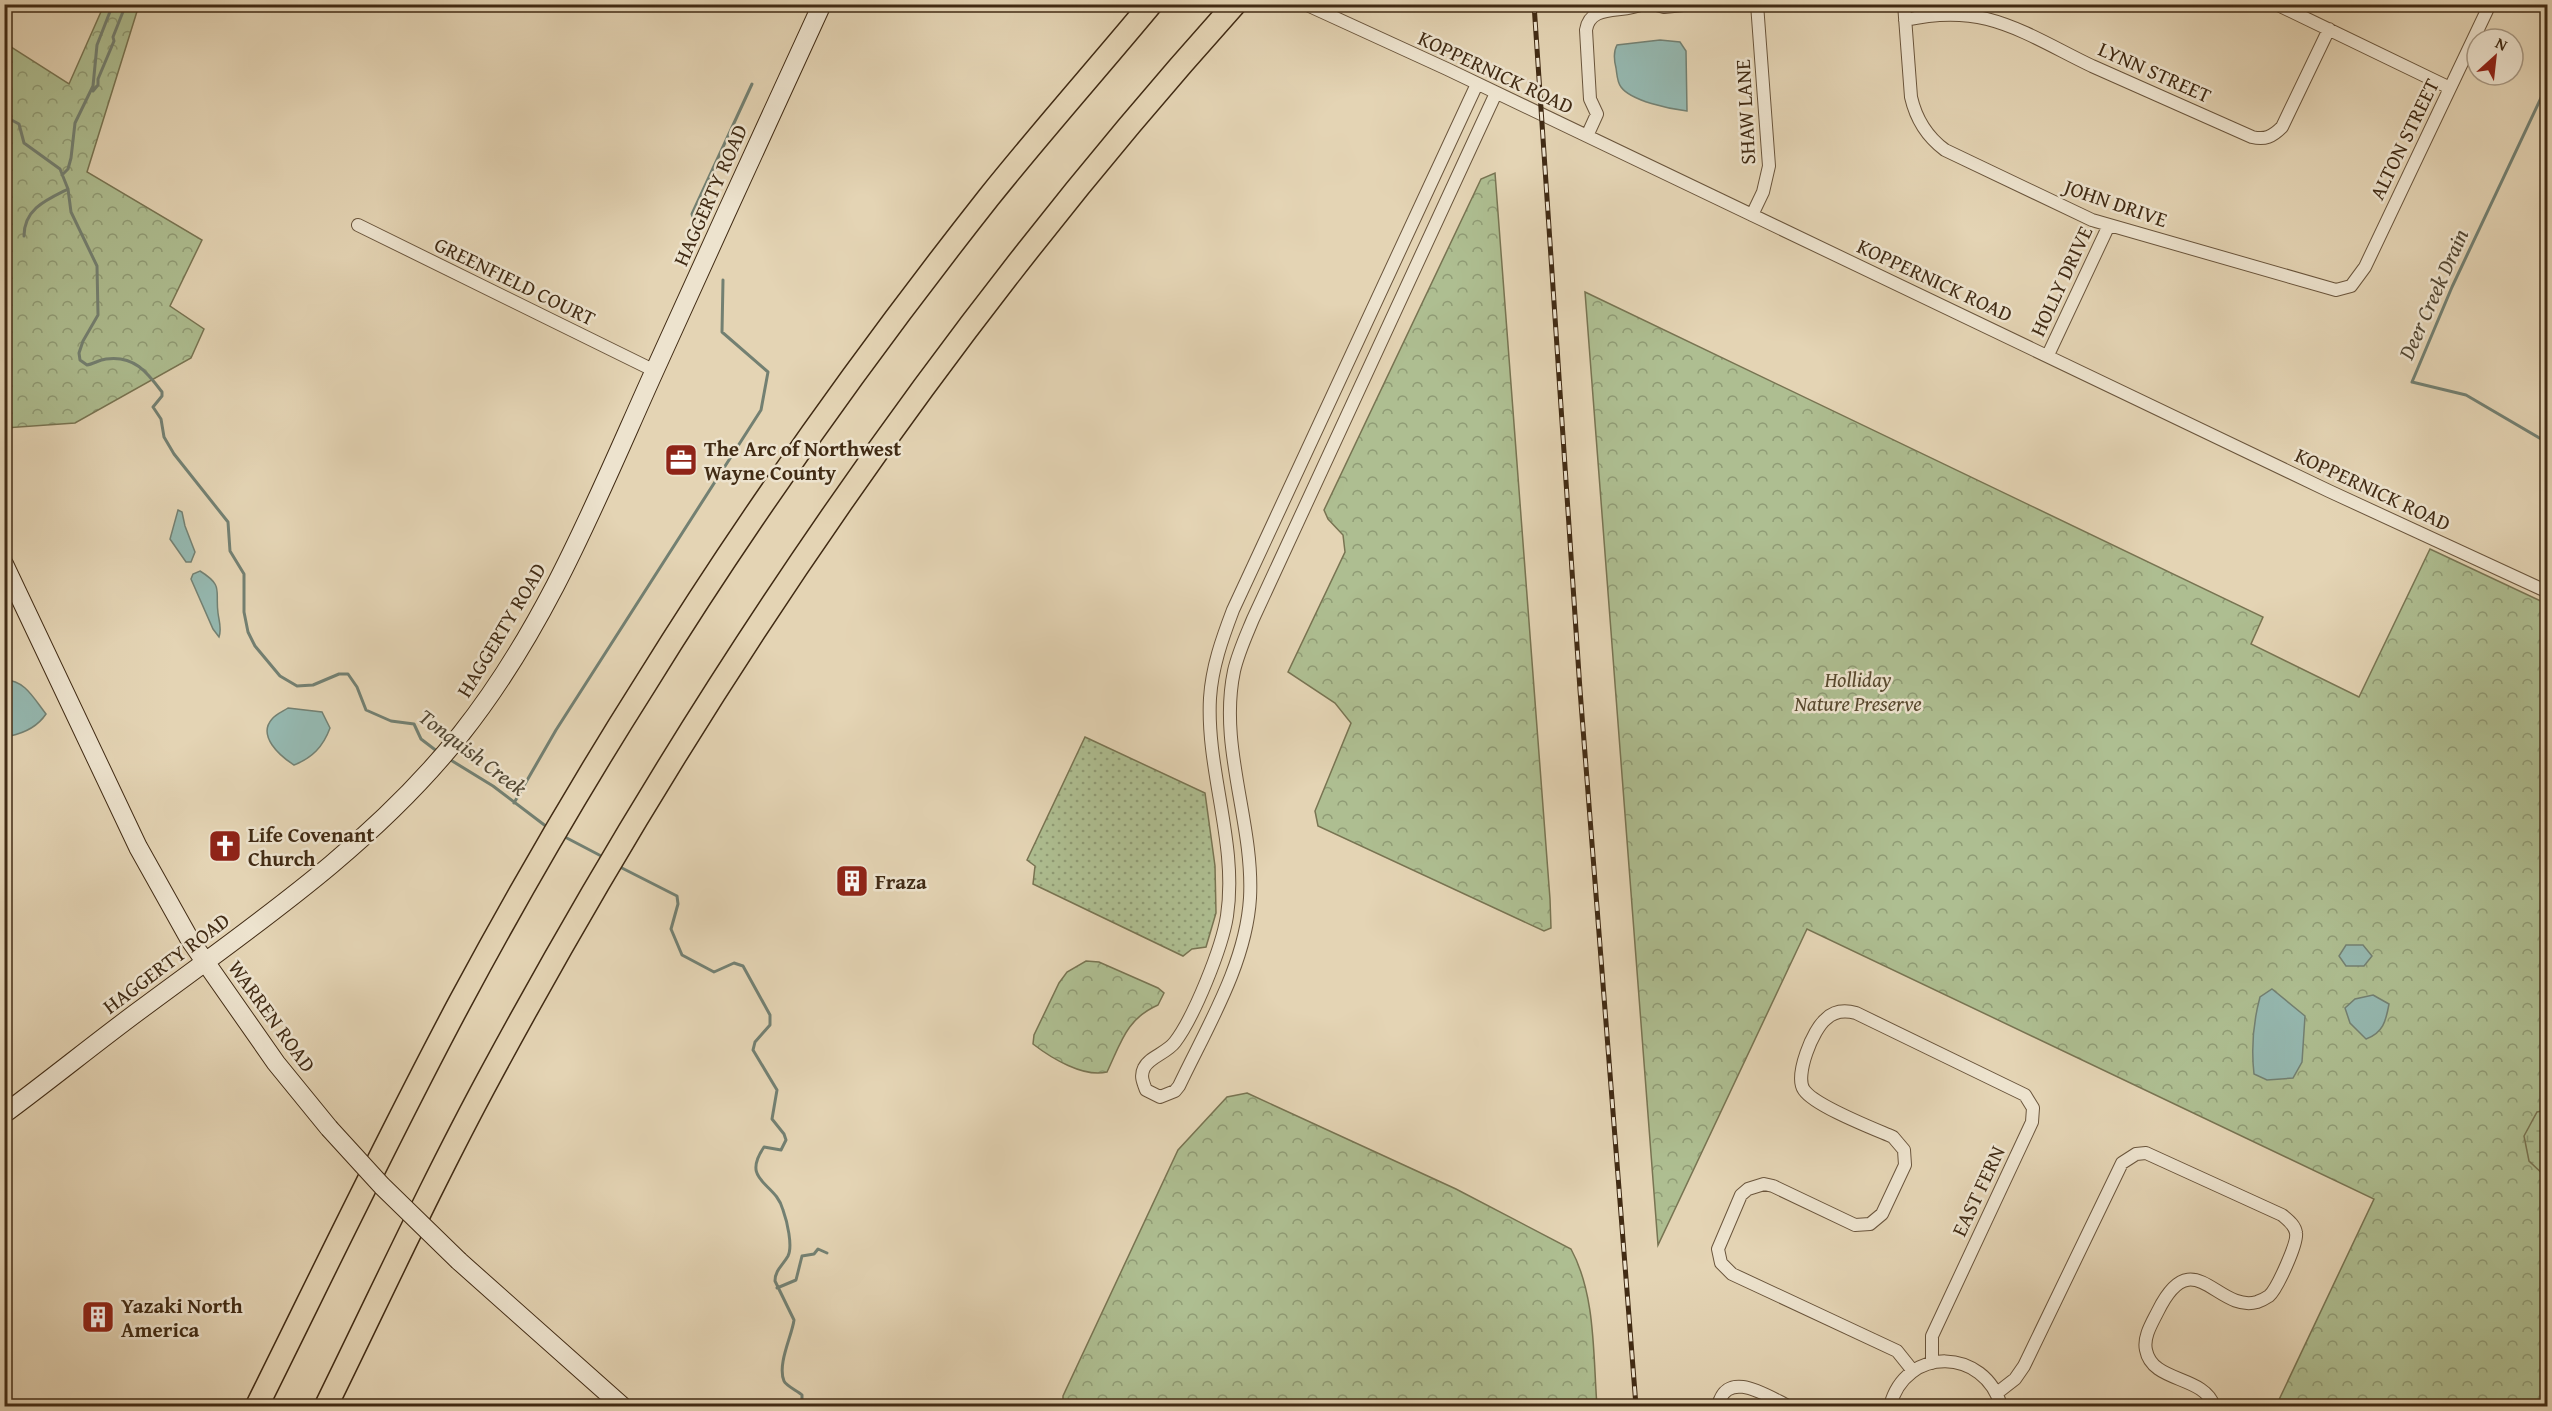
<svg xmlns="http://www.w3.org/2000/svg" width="2552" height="1411" font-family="'Gentium Book Plus',serif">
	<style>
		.grass { fill: url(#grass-dots); stroke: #787452; stroke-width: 1.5 }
		.forest { fill: url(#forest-crowns); stroke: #787452; stroke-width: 1.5 }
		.wetland { fill: url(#wetland-marsh); stroke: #787452; stroke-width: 1.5 }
		.water { fill: #95b8b0; stroke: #738072; stroke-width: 1.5 }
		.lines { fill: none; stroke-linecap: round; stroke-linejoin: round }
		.stream { stroke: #738072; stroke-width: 3 }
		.street-casing { stroke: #6a553c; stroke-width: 14 }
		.secondary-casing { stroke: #412b14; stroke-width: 20 }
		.highway-casing { stroke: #412b14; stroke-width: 25 }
		.street { stroke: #ede3ce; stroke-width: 12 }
		.secondary { stroke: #ede3ce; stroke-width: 18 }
		.highway { stroke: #e4d4b4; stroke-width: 22 }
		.rail-casing { stroke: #412b14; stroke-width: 5 }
		.rail { stroke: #ede3ce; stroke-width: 3; stroke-dasharray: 9; stroke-linecap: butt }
		.secondary-bridge-casing { stroke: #412b14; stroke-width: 20; stroke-linecap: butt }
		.secondary-bridge { stroke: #ede3ce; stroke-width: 18 }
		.labels { text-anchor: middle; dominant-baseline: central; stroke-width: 5; stroke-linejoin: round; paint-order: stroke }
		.street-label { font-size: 21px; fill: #412b14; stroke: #ede3ce }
		.poi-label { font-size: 21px; font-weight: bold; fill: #412b14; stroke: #ede3ce; text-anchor: start }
		.park-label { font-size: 21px; font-style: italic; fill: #57482d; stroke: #ede3ce }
		.water-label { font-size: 22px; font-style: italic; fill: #524733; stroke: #ede3ce }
	</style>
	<defs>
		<pattern id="grass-dots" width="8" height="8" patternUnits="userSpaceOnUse" patternTransform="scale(1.5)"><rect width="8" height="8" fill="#aebe91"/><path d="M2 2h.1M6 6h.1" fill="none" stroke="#8f9b75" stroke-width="1.8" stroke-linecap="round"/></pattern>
		<pattern id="forest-crowns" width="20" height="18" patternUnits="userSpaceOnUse" patternTransform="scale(1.5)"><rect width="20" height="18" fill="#aebe91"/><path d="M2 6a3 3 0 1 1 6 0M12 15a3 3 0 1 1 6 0" fill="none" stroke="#8f9b75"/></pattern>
		<pattern id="wetland-marsh" width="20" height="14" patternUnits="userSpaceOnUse" patternTransform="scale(1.5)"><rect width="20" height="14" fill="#aebe91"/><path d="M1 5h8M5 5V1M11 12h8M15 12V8" fill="none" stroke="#8f9b75"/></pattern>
	</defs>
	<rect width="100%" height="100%" fill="#e4d4b4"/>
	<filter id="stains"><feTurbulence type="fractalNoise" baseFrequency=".00333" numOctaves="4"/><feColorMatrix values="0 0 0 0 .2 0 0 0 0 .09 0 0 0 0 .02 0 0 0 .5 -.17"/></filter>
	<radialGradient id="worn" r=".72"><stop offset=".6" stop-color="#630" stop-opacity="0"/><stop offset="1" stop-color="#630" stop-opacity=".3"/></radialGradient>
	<path class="grass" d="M1085,737L1205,793L1215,866L1216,913L1206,947L1192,949L1183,956L1033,884L1035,866L1027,860Z"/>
	<path class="forest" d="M104,5H139L87,172L202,240L170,306L204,329L191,358L75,423L5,428V43L69,84Z
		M1495,173L1550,899L1551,928L1544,931L1318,826L1315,811L1351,723L1335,703L1288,672L1345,552L1343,535L1328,519L1324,510L1481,179Z
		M1585,292L2263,617L2251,644L2359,697L2430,549L2547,604V1406H2276L2374,1199L1807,929L1658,1245Z
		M1086,961L1099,962L1158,988L1164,993L1158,1005C1126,1019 1121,1043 1107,1072C1084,1078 1051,1058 1033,1044L1034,1035L1059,983L1067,972Z
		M1247,1093L1456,1189L1571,1249C1596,1295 1593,1356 1597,1406H1063V1396L1178,1150L1227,1097Z"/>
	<path class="wetland" d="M2547,1110H2548L2547,1178L2529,1161L2524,1136L2537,1112Z"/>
	<path class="water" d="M1660,40L1680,42L1686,51L1687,111C1670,109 1631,101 1621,87C1617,82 1617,74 1616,68C1614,60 1613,52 1617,45Z
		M178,510L182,512L185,526L195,552L191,562H186L170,539Z
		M200,571C224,586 215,590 218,613C219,621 222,629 219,637L213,629L191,579L193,574Z
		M5,680C25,680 34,699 46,714C38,726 24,733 10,736L5,734Z
		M288,708L322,712L330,728C323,747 312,758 294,765C280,756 257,736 272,719C276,714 284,711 288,708Z
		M2346,945H2363L2372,956L2364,966H2346L2339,956Z
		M2272,989L2305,1016L2302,1062L2293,1078L2267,1080L2254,1074C2251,1047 2253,1023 2260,997Z
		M2373,995L2389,1004C2386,1021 2383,1033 2366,1039L2350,1023L2345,1008L2355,999Z"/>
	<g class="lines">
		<path class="stream" d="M2548,83L2452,287L2412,382L2466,395L2548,443
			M93,91L98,85V79L114,41L113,37L126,4
			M4,116L19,124L24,143L60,169L68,189L71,212L97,266L98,315L83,341L79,353L80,360L87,365C93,364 99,360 106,359C134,355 147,372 162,392V396L153,407L161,419L164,437L174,454L228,522L230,551L244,574V612L248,632L255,646L280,676L297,686L313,685L339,674H348L357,687L366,710L391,721L414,724L421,739L438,752
			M62,175L68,169L71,158L75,123L93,86L97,45L113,4
			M697,229L692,214L752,84
			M24,236C24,209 46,200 68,189
			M449,759L493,786L547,827
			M514,803L556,730L761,410L768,372L722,332L723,280
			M563,836L605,858
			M618,866L677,896L678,904L671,929L682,955L714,972L734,963L743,966L770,1015V1025L755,1042L753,1050L777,1090L772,1119L784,1134L786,1140L781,1150L764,1147C740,1182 776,1182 783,1210C787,1221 793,1246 788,1256C783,1265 775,1270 775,1281L794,1320C792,1336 777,1364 784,1381C786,1386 798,1391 802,1395V1406
			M777,1288L796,1280L802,1256L814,1254L818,1249L827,1253"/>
		<g class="street-casing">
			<path id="street" d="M1305,4L1447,69L2329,491L2548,592
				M1653,4L1664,7L1693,4
				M1904,4L1911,97C1916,119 1926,136 1945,150L2092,220L2336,290L2351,286L2365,267L2490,4
				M2276,4L2450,88
				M1905,20C1932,14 1959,12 1987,19C2023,28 2058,50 2092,66C2145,90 2199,113 2252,137C2265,140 2272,137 2282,127L2329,29
				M1477,84L1233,610C1222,639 1212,667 1210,698C1206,771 1238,843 1227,916C1222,948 1194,1017 1175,1042C1167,1053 1149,1057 1144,1068C1140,1076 1143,1082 1146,1090L1160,1097L1175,1091L1179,1086C1207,1027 1246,964 1250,898C1254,822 1218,747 1234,671C1238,653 1246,636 1253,619L1496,93
				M1587,136L1597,114L1590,99L1586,30C1590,3 1623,14 1642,4
				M1752,215L1763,192L1769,166L1757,4
				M358,225L655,371
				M2048,355L2109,225
				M1913,1371L1897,1351L1732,1274L1721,1263L1718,1249L1741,1195L1748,1189L1764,1184L1773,1186L1855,1225L1870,1224L1882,1214L1905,1165L1904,1150L1893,1137C1872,1128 1815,1106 1804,1090C1794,1076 1813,1029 1826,1019C1834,1011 1845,1010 1856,1013L2025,1095L2033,1108L2032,1122L1932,1336V1363
				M1997,1393L2015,1379L2024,1366L2122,1163L2136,1154L2146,1153L2282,1215C2288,1220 2295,1225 2296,1233C2298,1243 2277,1289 2269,1296C2266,1298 2260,1301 2257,1302C2217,1313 2193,1240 2158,1311C2152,1323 2143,1337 2146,1350C2152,1383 2204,1375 2214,1406
				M1718,1406C1727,1368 1767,1396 1788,1406
				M1890,1406C1906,1345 1985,1348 2001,1406"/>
		</g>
		<g class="secondary-casing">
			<path id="secondary" d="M4,564L138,847L190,940L276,1063L329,1128
				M4,1114C50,1080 94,1044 140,1010C253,926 372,846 461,734C547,626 598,496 654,372C710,249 765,127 822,4
				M459,1261L622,1406"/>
		</g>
		<g class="highway-casing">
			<path id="highway" d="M257,1406C324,1271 389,1135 460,1002C518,894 580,787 646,683C750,515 866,353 989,197C1041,132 1097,69 1151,4
				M326,1406C380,1296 432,1183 491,1074C698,691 943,329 1235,4"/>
		</g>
		<use href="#street" class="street"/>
		<use href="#secondary" class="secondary"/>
		<use href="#highway" class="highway"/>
		<g class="rail-casing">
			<path id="rail" d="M1534,4L1580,690L1636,1406"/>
		</g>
		<use href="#rail" class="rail"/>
		<g class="secondary-bridge-casing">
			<path id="secondary-bridge" d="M329,1128L382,1186L459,1261"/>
		</g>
		<use href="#secondary-bridge" class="secondary-bridge"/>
	</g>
	<defs>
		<g id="office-square" transform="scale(1.725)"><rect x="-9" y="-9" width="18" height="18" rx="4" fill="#8f2418" stroke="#ede3ce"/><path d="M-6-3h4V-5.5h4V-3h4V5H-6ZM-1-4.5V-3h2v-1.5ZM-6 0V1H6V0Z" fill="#fff"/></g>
		<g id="church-square" transform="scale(1.725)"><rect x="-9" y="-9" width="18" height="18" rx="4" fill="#8f2418" stroke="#ede3ce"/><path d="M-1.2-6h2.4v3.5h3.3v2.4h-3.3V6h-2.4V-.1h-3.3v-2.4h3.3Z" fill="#fff"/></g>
		<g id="building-square" transform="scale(1.725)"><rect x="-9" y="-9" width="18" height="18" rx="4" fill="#8f2418" stroke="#ede3ce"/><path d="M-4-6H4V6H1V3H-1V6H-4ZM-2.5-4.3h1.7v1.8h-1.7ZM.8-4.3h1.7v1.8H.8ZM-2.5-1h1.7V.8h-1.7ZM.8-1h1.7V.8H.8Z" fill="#fff"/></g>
	</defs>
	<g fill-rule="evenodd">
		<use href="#office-square" x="681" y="460"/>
		<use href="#church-square" x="225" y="846"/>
		<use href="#building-square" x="852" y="881"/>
		<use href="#building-square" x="98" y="1317"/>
	</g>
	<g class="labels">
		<g class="street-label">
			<text transform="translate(1496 72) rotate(25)">KOPPERNICK ROAD</text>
			<text transform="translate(2155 72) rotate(24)">LYNN STREET</text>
			<text transform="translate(1745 112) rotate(-93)">SHAW LANE</text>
			<text transform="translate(2404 139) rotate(-64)">ALTON STREET</text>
			<text transform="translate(710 195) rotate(-66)">HAGGERTY ROAD</text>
			<text transform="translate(2116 203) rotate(19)">JOHN DRIVE</text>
			<text transform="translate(1935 280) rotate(25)">KOPPERNICK ROAD</text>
			<text transform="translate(515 281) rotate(26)">GREENFIELD COURT</text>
			<text transform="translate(2061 281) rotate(-65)">HOLLY DRIVE</text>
			<text transform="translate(2373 489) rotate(25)">KOPPERNICK ROAD</text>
			<text transform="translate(501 630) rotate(-59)">HAGGERTY ROAD</text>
			<text transform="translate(166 963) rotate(-37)">HAGGERTY ROAD</text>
			<text transform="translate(272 1016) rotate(54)">WARREN ROAD</text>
			<text transform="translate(1978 1191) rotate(-65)">EAST FERN</text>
		</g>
		<g class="poi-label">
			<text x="704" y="448">The Arc of Northwest<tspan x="704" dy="24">Wayne County</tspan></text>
			<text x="248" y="834">Life Covenant<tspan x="248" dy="24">Church</tspan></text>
			<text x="875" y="881">Fraza</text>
			<text x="121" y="1305">Yazaki North<tspan x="121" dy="24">America</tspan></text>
		</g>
		<g class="park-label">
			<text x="1858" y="679">Holliday<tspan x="1858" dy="24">Nature Preserve</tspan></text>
		</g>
		<g class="water-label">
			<text transform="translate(2433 294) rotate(-66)">Deer Creek Drain</text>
			<text transform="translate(473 752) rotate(37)">Tonquish Creek</text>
		</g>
	</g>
	<rect width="2552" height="1411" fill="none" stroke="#e4d4b4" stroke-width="24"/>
	<rect x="6" y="6" width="2540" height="1399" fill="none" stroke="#412b14" stroke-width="3"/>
	<rect x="12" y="12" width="2528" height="1387" fill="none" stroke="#412b14" stroke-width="1.5"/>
	<g transform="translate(2495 57) rotate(27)"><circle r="28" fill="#ede3ce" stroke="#a89984" stroke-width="1.5"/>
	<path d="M0-4.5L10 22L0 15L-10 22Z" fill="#8f2418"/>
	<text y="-9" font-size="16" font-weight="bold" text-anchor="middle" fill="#412b14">N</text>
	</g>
	<rect width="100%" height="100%" filter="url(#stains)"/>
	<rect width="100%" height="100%" fill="url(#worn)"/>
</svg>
